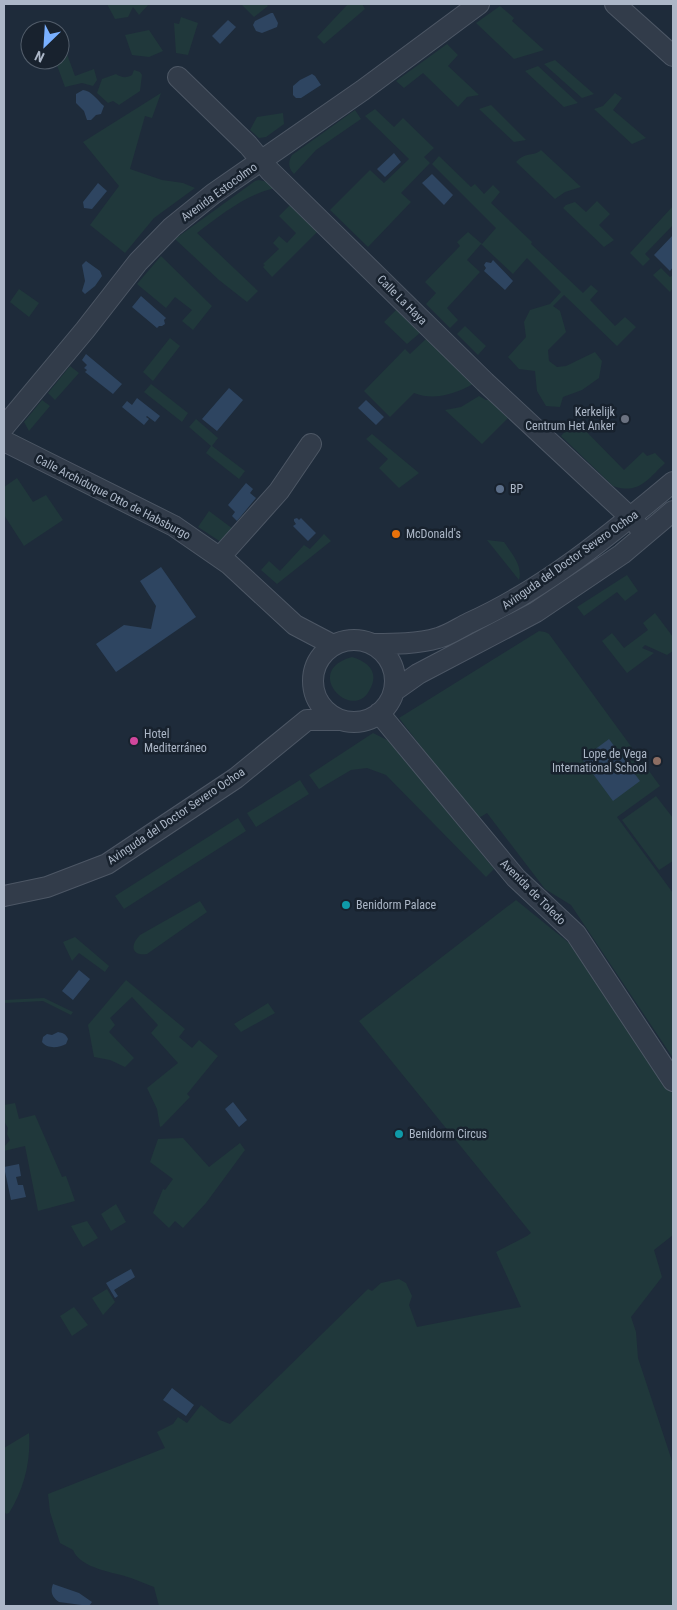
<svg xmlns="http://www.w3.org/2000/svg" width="677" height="1610" font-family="'Roboto Condensed',sans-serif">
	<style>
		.green { fill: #20383b }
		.water { fill: #2e4561 }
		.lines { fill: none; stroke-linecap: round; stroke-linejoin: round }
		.minor-casing { stroke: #4d5765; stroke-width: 22 }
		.minor { stroke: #323c4a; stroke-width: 20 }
		.worship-dot { fill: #6b7280; stroke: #18222e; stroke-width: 2 }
		.service-dot { fill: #5c6f8a; stroke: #18222e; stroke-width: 2 }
		.food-dot { fill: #e8710a; stroke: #18222e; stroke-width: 2 }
		.hotel-dot { fill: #d1479c; stroke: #18222e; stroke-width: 2 }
		.education-dot { fill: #8d6e63; stroke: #18222e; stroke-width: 2 }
		.culture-dot { fill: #0f9aa8; stroke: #18222e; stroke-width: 2 }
		.labels { text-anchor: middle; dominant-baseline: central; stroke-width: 5; stroke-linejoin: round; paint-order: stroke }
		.street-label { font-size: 12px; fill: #acb7c7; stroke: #18222e }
		.poi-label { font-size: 12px; fill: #acb7c7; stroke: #18222e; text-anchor: start }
	</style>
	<rect width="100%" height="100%" fill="#1e2b3a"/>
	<path class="green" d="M107,4H149L139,15L133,7L128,17L115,19Z
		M241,4H266L268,6L254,17Z
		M348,4H362L365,9L324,44L317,37Z
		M500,6L514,18L512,21L544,50L514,59L476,23Z
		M181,17L198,23L188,55L176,53L174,23L179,24Z
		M149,30L163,51L149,57L132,55L125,35Z
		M60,35L75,76L94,69L97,80L93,86L82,83L65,87L55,60H60Z
		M447,44L458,55L448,66L479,95L467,97L458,107L423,73L404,88L396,81Z
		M555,60L594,94L582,98L544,64Z
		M538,66L578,103L564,107L525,71Z
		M134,70L140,72L142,75L140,91L119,105L113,101L108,103L97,93L102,79L116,74C122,78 127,78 132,75Z
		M161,93L152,118L145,116L130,169L162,180L183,183L195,188L154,218L125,253L90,225L119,186L83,142Z
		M615,93L622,98L613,110L646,138L632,144L594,109L603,106Z
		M491,105L526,140L514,142L479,109Z
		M375,109L394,127L403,118L434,148L424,157L430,163L401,193L411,202L368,247L330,210L370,170L384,183L409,159L365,116Z
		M355,110L361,119L316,150L294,174C288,168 288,162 292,155Z
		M283,113L284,124L266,137L259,138L250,130L257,117Z
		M541,150L581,187L565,192L555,199L516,162C526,151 534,157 541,150Z
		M439,156L471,187L475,184L484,194L493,185L500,192L491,203L532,242L531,244L583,293L591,285L598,291L590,300L615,326L625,317L636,327L617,346L564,295L553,306L560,311L566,332L548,350L549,361L557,367L566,366L595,352L602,361L599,378L582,390L563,397L560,407L546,406L537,391L535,371L519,369L508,357L526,337L524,322L530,310L550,304L561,292L527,258L513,274L481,244L467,260L480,272L447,308L458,320L450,328L426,304L436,293L425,282L460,246L457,242L468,232L482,244L496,228L432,164Z
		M259,180L268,182L275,188C245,195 221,215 197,233L258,291L247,302L219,280L175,239L255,181Z
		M597,201L610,214L599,225L614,240L604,247L563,208L566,205L575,202L586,212Z
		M291,204L318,231L272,277L263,267L265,265L263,264L279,249L273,243L279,236L287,243L296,233L279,216Z
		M673,206V225L645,254L650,259L643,266L630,253Z
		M161,256L212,306L193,330L182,321L192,310L175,297L166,308L137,284Z
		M661,268L670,277L673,275V288L670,292L653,275Z
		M19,289L39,303L29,317L10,302Z
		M397,309L421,332L407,344L384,322Z
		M465,326L486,346L478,355L457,334Z
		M170,338L180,346L153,381L143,372Z
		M427,338L473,384C455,394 434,401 414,393L390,417L364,391L405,349L410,354Z
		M70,366L79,373L55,400L48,393Z
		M151,384L188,413L182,422L144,392Z
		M479,396L486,400H490L508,418L482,444L445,410L461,407Z
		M42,400L50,406L29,431L24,422Z
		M196,419L218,438L212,446L245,471L239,479L206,453L211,446L189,427Z
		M575,420L624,470L643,452L647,456L655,453L665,463C648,479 639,495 613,486L561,436Z
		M372,434L419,473L399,488L379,468L388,459L366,439Z
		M17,478L33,502L46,495L63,520L24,546L4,515V487Z
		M209,511L237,532L221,542L198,527Z
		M324,534L331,541L277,584L261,570L269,561L280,571L304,545L310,549Z
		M487,540L504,542C512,554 523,566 519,580Z
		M627,575L638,591L625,601L617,592L584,616L577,607Z
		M655,613L673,637V651L667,655L645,645L642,648L654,653L627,673L602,641L612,633L624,648L648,630L643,623Z
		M539,631L545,632L549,634L660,786L617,817L673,893V1058L571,905L545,889L487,813L477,819L399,718Z
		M352,657C369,662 380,673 369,691C352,722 301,671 352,657Z
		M373,733L391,742L494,869L486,877L386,775L367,768L351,770L319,789L309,775Z
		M300,780L309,794L256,827L247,813Z
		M656,796L673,818V861L659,870L622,820Z
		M238,818L246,831L124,909L115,896Z
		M516,900L569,943L668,1084L673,1095V1235L654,1250L662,1277L631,1317L636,1332L638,1358L673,1464V1606H159L154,1587C146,1584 139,1581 131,1578C114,1572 81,1569 73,1550L60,1543L50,1512L48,1494L165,1448L157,1432L173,1424L178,1417L187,1423L201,1405L220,1420L230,1424L368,1289L372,1291L381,1283L399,1279L406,1283L412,1296L409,1305L417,1327L521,1307L496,1252L527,1236L531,1233L359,1021Z
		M200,901L207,912L147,954C131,956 130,945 140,935Z
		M75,937L109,966L105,972L79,953L72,961L63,942Z
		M126,980L185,1029L179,1037L192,1048L199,1040L218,1056L187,1094L190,1097L162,1126L160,1127L157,1109L147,1088L178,1063L151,1033L158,1025L132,997L110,1018L115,1025L109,1032L134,1058L125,1067L110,1060L94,1057L88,1025Z
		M44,998L73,1012L71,1015L43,1001L4,1003V1000Z
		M268,1003L275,1013L241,1032L234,1024Z
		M15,1103L19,1119L35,1115L62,1177L66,1176L75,1201L38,1211L25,1146L4,1151V1147L10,1140L7,1134L8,1128L4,1121V1105Z
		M183,1138L209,1167L240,1143L245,1150L206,1203L183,1228L175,1221L169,1228L153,1213L163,1189L165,1190L173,1179L150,1162L158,1139Z
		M116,1204L126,1222L111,1231L101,1214Z
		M87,1221L98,1238L83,1247L71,1226Z
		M107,1289L115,1302L103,1315L92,1298Z
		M74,1307L88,1325L72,1336L60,1316Z
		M29,1433C31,1461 24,1489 9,1513L6,1514L4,1511V1448Z"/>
	<path class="water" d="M271,13H273L278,23L277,27L262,33L256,31L253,25L255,21Z
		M228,20L236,27L220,44L212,36Z
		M312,74L315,76L321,85L301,98H296L293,95V86L300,80Z
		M83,90C92,91 97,100 104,106L101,114L96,115L91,120H87L84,111L76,103V94Z
		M394,153L401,162L385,177L377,169Z
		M432,174L453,195L444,205L422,183Z
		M98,183L107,191L92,209L84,208L83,202Z
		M673,235V267L670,271L654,255Z
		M493,260L513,281L505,290L484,271L486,268L484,265L486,262L491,263Z
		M86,261L100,271L102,276L95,286L85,294L82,291L85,281L82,265Z
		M141,296L166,318L164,320L165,324L162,326H159L157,328L132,307Z
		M86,354L122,384L113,394L85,372L87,370L84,368L87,365L82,360Z
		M229,388L243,400L217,431L202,419Z
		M137,398L160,416L155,422L147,416L146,417L149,419L144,425L122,407L127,401L132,405Z
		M366,400L384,417L376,425L358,408Z
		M246,483L253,489L250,493L256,498L237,521L232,516L235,512L228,505Z
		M297,518L299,520L301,518L316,533L308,541L293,526L296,524L294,521V519Z
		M161,567L196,617L116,672L96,644L124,625L151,629L156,606L140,581Z
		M609,739L640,781L613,801L582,759Z
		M79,970L90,979L73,1000L62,991Z
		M58,1032C63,1033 66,1034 68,1039L66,1044C59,1048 47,1049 42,1042L43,1037L47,1034L52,1035Z
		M233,1102L247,1120L239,1127L225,1109Z
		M19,1164L21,1176L16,1177L18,1185H23L26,1197L11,1200L4,1167Z
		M131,1269L135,1277L114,1290L118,1296L115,1298L106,1283Z
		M172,1388L194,1405L186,1416L163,1400Z
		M53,1584L79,1593L92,1602L89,1606L59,1602C52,1597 50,1592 53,1584Z"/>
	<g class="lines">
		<g class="minor-casing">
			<path id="minor" d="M615,4L673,56
				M178,77L248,145L270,171L485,382L631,518L645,534
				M4,427L85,330L138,262L172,227L213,194L363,90L479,4
				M4,441L174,526L229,564L295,625L333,645
				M220,557L279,491L311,444
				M313 681a41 41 0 1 1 82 0a41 41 0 1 1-82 0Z
				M373,644C394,644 418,644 438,638C449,635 459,628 469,623C543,590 611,534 673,482
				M394,691L418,674L536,612L622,554L673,511
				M379,713L516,878L576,934L673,1081
				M4,896L47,887L107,864L236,778L307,720H340"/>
		</g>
		<use href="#minor" class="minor"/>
	</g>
	<circle class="worship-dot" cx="625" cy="419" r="5"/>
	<circle class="service-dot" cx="500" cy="489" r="5"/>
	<circle class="food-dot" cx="396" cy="534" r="5"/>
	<circle class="hotel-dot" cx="134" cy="741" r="5"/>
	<circle class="education-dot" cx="657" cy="761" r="5"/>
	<g class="culture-dot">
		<circle cx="346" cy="905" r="5"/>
		<circle cx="399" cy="1134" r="5"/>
	</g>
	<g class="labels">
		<g class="street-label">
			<text transform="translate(219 192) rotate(-36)">Avenida Estocolmo</text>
			<text transform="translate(402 300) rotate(45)">Calle La Haya</text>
			<text transform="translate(113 497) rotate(27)">Calle Archiduque Otto de Habsburgo</text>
			<text transform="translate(570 560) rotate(-35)">Avinguda del Doctor Severo Ochoa</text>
			<text transform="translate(176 816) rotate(-34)">Avinguda del Doctor Severo Ochoa</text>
			<text transform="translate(533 892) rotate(45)">Avenida de Toledo</text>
		</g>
		<g class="poi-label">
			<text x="615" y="412" text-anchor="end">Kerkelijk<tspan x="615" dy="14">Centrum Het Anker</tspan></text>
			<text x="510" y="489">BP</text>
			<text x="406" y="534">McDonald's</text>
			<text x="144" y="734">Hotel<tspan x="144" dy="14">Mediterráneo</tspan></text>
			<text x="647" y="754" text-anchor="end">Lope de Vega<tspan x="647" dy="14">International School</tspan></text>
			<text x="356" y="905">Benidorm Palace</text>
			<text x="409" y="1134">Benidorm Circus</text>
		</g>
	</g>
	<rect width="677" height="1610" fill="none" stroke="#acb7c7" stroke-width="10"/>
	<g transform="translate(45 45) rotate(205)"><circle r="24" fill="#18222e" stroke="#535e6b"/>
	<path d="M0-4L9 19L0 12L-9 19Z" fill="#79b0ff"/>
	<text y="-8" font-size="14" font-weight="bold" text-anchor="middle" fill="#acb7c7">N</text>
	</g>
</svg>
